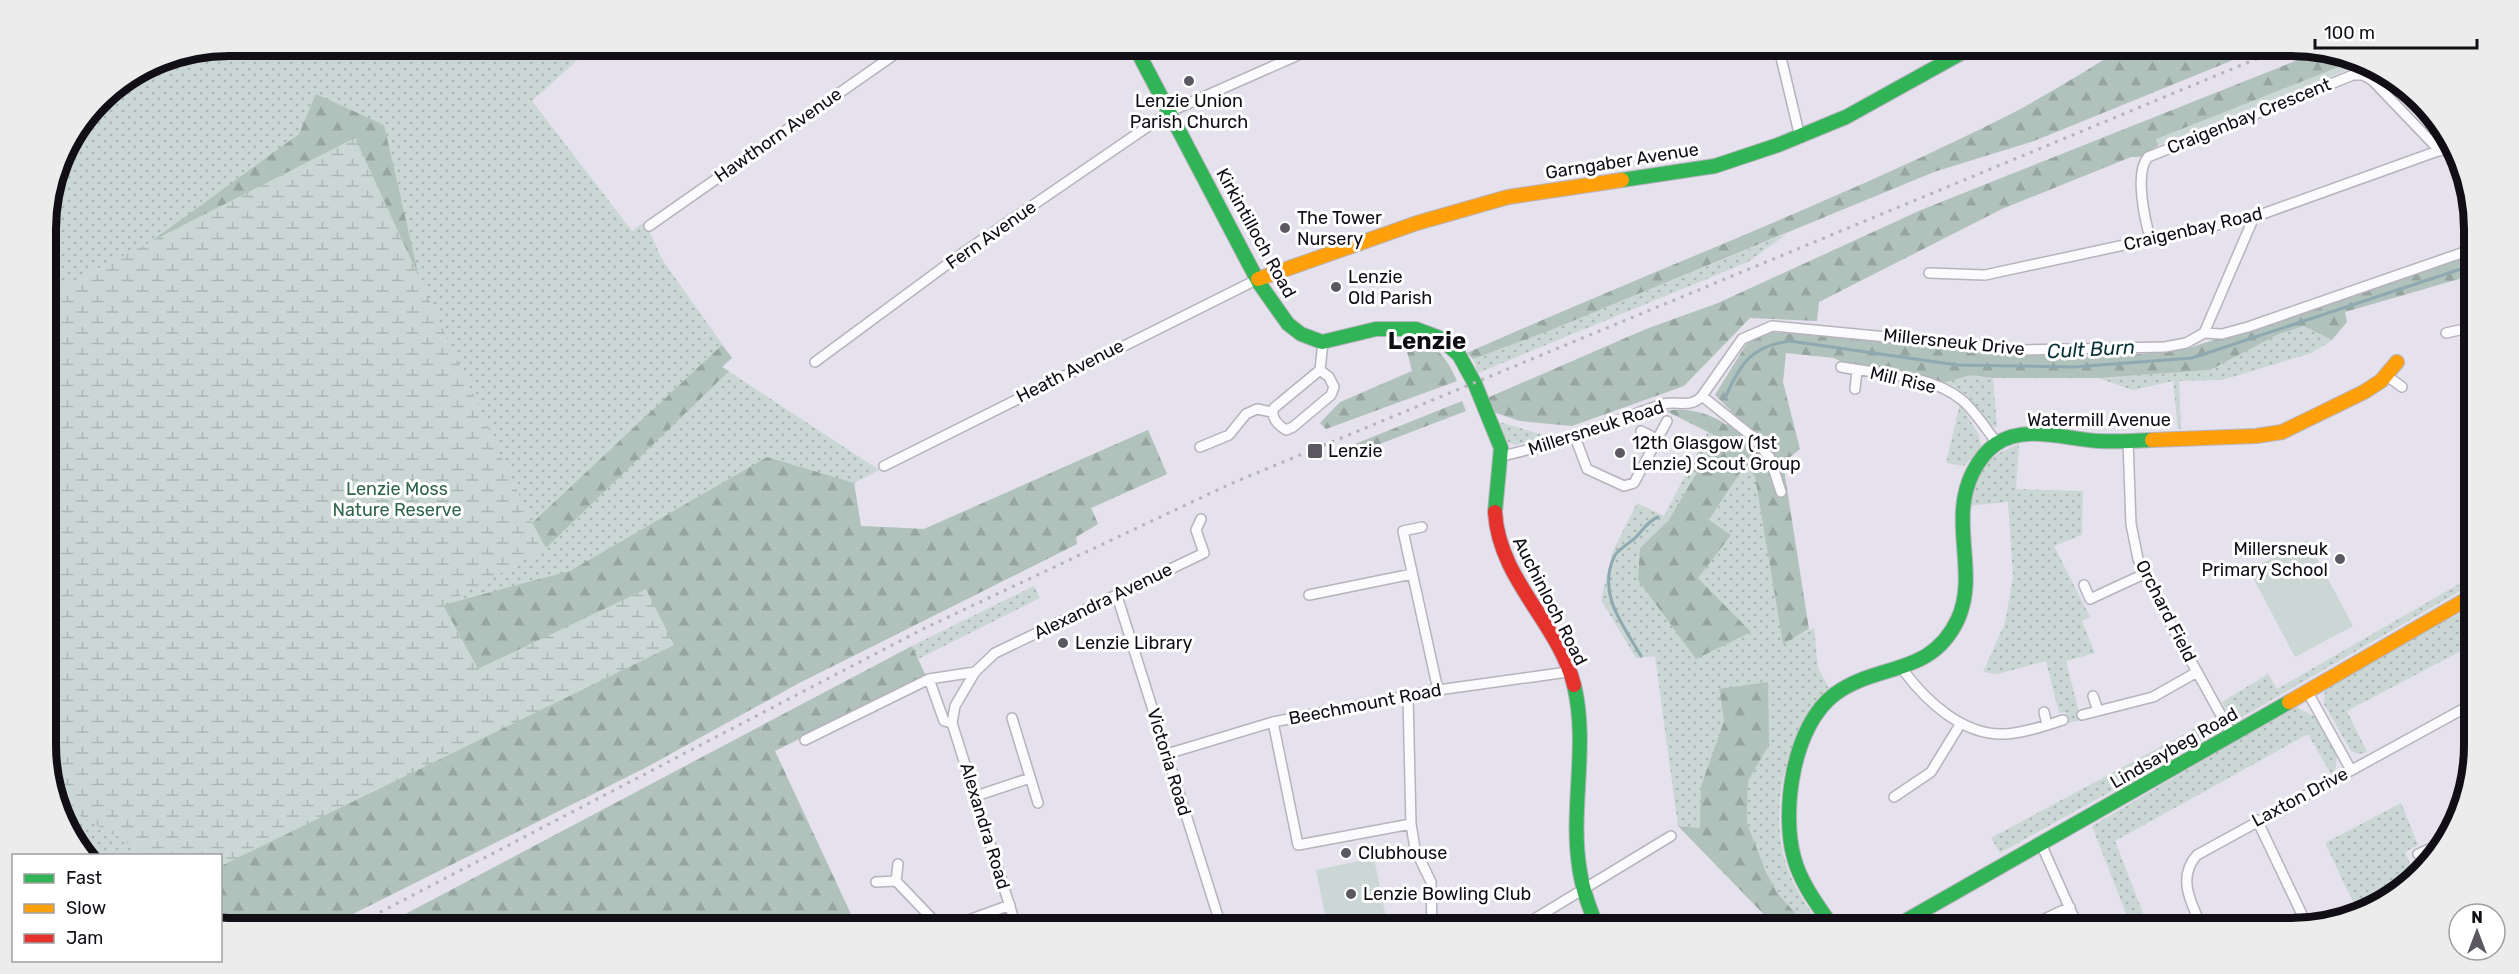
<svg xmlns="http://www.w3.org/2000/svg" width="2519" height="974" font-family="Rubik,sans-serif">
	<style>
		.grass { fill: url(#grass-dots) }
		.forest { fill: url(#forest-firs) }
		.wetland { fill: url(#wetland-marsh) }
		.garden { fill: #cad7d4 }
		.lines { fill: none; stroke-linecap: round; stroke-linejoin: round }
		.stream { stroke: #8fa9b0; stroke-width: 3 }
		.street-casing { stroke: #b7b3bd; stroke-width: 12 }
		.fast-casing { stroke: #b7b3bd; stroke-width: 16 }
		.slow-casing { stroke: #b7b3bd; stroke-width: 16 }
		.jam-casing { stroke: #b7b3bd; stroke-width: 16 }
		.street { stroke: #fbfafc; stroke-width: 9 }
		.fast { stroke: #30b455; stroke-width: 14 }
		.slow { stroke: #ff9f0a; stroke-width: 14 }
		.jam { stroke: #e5322d; stroke-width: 14 }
		.rail { stroke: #b5b4b7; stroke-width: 3; stroke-dasharray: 3 6; stroke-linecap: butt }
		.poi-dot { fill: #5b5861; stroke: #fff; stroke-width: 2 }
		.labels { text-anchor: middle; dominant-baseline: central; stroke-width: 6; stroke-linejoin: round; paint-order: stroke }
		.poi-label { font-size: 18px; fill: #110e16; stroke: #fff; text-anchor: start }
		.street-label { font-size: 18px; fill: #110e16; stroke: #fff }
		.park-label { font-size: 18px; fill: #2e6449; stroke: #fff }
		.water-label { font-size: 20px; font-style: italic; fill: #073035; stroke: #fff }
		.district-label { font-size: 24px; font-weight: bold; fill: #110e16; stroke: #fff }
		.rim { fill: none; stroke: #110e16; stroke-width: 8 }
	</style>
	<defs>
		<pattern id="grass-dots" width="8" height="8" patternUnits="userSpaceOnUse" patternTransform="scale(1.5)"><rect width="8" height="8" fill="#cad7d4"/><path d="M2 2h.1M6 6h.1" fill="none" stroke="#acb7b5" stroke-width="1.8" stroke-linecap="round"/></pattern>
		<pattern id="forest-firs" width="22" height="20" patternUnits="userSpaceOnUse" patternTransform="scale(1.5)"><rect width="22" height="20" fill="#b1c1bc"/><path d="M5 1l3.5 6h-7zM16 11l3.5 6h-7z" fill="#97a5a1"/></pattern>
		<pattern id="wetland-marsh" width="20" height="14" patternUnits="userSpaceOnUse" patternTransform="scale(1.5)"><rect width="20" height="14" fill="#cad7d4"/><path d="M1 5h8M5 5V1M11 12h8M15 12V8" fill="none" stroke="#acb7b5"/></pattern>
	</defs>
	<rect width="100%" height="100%" fill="#e5e1ed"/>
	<path class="grass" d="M228,45H594L532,101L632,231L645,222L663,261L732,358L722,367L879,470L854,483L861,526L924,529L1148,430L1167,474L1091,508L1098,524L1076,537L1077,544L799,683L645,768L228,929L221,928L220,856L85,855L48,781L45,216L64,147L107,91L158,59Z
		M1788,233L1748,262L1478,373L1473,359L1551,330Z
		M2304,326L2332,340L2312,353L2222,380L2179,381L2181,429H2178L2173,381L2133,390L2098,378L2210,370L2279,334Z
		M1971,375L1993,378L1997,428L1991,425L1967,395L1943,383Z
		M1960,404L1979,435L1981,447L1964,466L1946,463Z
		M1496,421L1547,436L1515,445L1504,440Z
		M1708,432L1718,437L1668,521L1640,548L1751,633L1698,578L1730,535L1709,521L1746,464L1755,477L1783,643L1814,628L1818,668L1830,690C1782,738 1763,824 1795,886C1803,901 1813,915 1822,929H1810L1778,894L1766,872L1747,823L1748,781L1769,745L1719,689L1724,721L1701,786V828L1678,826L1655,656L1636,658L1601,600L1613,551L1637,503L1664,516Z
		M2019,444L2016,489L2083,491L2082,535L2054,546L2090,617L2082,621L2095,653L2066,661L2081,720L2068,723L2065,712L2059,713L2046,661L1998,674L1983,672L2005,623L2013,577L2008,502L1966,506C1976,470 1984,458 2019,444Z
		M2473,576L2474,583L2242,717C2230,717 2227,712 2222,702L2268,674L2277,689Z
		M1034,586L1040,598L918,659L912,646Z
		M2474,606V644L2347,711L2367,752L2359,754L2351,751L2324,704L2325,688L2440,621L2442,623Z
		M2295,706L2317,718L2337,756L2335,771L2331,774L2308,734L2115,841L2149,929H2132L2092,826Z
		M2212,719L2214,729L2207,738L2000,853L1991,838Z
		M2401,803L2418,845L2405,852L2413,871L2422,867L2423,870L2402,891L2359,914L2325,843Z"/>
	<path class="forest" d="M2128,45H2195L2198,51L2214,45H2270L2034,141L1934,172L1551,330L1473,359L1467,353C1646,273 1831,204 2007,116C2048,95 2088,69 2128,45Z
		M2323,50L2359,59L2156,140L2159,145L2139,157H2131L2002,209L1819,302L1817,321L1750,318L1684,386L1572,426L1520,421L1493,412L1487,398L1646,329L1718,303L1921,210Z
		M316,94L384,125L419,277L355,138L149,243L299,134Z
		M2473,254V275L2345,312L2347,322L2332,340L2304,326L2279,334L2210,370L2098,378H1993L1971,375L1943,383L1906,372L1842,362L1834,358L1786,353L1783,382L1800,449L1783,463L1809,629L1783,644L1755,477L1746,464L1709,520L1731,535L1698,578L1751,632L1696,659L1638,580L1640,548L1668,521L1718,437L1666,411C1685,407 1711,413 1726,425L1735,415L1715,395L1747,343L1768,332C1905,340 2052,371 2189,348Z
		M1403,336C1434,344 1444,351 1457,381L1326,429L1320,423L1340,402L1412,371Z
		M722,345L732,358L722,367L729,371L546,548L532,523Z
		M1462,401L1466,411L1338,460L1335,452Z
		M1148,430L1167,474L1091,508L1098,524L1076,537L1077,544L799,683L645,768L323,929L221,928L220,856L674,645L646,590L478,669L443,605L570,571L767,457L854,483L861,526L924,529Z
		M912,646L926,676L775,751L858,929H377Z
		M1768,682L1769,745L1748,781L1747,823L1766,872L1778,894L1810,929H1778L1678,826L1700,828L1701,786L1724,721L1719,689Z"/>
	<path class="wetland" d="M355,138L532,523L546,548L443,605L478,669L646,589L674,645L221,866L220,856L148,855L72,811L63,810L48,781L46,295Z"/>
	<path class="garden" d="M2359,59L2367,63V69L2352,68L2159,145L2156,139Z
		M2307,540L2353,626L2295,657L2249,570Z
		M1374,858L1386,918L1328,929L1316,870Z"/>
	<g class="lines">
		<path class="stream" d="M1725,398C1740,364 1751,346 1790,341L1957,365L2074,367L2192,358L2473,265
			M1641,656C1623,625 1597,594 1614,557C1617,550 1628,544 1634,539C1643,531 1646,522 1658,517"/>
		<g class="street-casing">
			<path id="street" d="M1778,45L1800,137
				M649,226L908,45
				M2151,241C2145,221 2134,173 2148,157L2353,75H2363L2372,80L2440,151
				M1929,273L1985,275L2254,217L2449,147
				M2204,333L2254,217
				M2446,333L2473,327
				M815,362L960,255L1169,112L1321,45
				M1841,367C1879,374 1930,374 1962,400C1975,411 1986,429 1997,443
				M1320,370L1329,377L1334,387L1331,395L1293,427L1286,430C1278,425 1270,417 1274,408L1320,370L1323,342
				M2387,376L2402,387
				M1855,389L1857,370
				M1702,396L1742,339L1772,326L2022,350L2165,347L2186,343L2204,333L2222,334L2248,327L2473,249
				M1641,431L1657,439
				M1575,437L1587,469L1624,486L1634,483L1667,421
				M2128,441L2131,524L2138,559L2175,632L2232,735
				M1200,447L1229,435L1246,414L1257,409L1272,412
				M1502,456C1557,444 1607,424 1660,405C1676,399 1689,410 1702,396L1753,437L1770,458L1781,492
				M884,466L1258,279
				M1422,527L1403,531L1438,690
				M2084,585L2090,599L2144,574
				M1309,595L1412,574
				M1117,596L1222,929
				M1903,670C1926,701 1963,736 2005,734C2024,733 2044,726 2063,720
				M929,679L944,721L952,723L1017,929
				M2307,691L2351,770
				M1408,696L1411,824L1415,849L1431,882L1432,929
				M2093,696L2098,711
				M2044,712L2047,725
				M2082,715L2153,697L2197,672
				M1012,718L1038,803
				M1273,722L1298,845L1411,824
				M952,723L955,706L975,672
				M805,740L929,679L975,672L995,653L1204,553L1196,530L1201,519
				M1167,754L1273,722L1438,690L1568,672
				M976,796L1030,778
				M1894,797L1931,772L1961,723
				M2257,820L2308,927
				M2041,844L2079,929
				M2418,854L2445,842
				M896,881L942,929
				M876,882L896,881L898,864
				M944,929L1010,905
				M1518,929L1671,836
				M2023,929L2070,907
				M2203,929C2192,905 2176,878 2197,855L2474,703"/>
		</g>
		<g class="fast-casing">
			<path id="fast" d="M1134,45L1259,283L1288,324L1301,334L1322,342L1376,329H1416L1440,338L1459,355L1475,384L1501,448L1495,512
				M1622,180L1715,166L1778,145L1846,117L1976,45
				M1574,685C1589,747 1569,810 1580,872C1583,892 1590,910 1598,929
				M1834,929C1819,907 1801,884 1794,858C1781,811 1793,725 1835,694C1879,662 1931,677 1958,619C1979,572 1948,521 1973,472C1978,462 1986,451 1996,444C2025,424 2065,439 2098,441C2116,442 2134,441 2152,440
				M1891,929L2289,702"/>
		</g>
		<g class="slow-casing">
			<path id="slow" d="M1258,279L1417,223L1508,197L1622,180
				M2152,440L2256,436L2282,432L2364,392L2381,381L2397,362
				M2289,702L2474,595"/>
		</g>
		<g class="jam-casing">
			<path id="jam" d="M1495,512C1499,580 1558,622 1574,685"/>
		</g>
		<use href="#street" class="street"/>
		<use href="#fast" class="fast"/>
		<use href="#slow" class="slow"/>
		<use href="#jam" class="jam"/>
		<path class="rail" d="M2283,56L2305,47
			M348,929L923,629L1230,484L2290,45"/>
	</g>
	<g class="poi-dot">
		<circle cx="1189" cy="81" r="6"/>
		<circle cx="1285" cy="228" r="6"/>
		<circle cx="1336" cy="287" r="6"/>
		<rect x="1307" y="443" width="16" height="16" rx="3"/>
		<circle cx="1620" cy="453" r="6"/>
		<circle cx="2340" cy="559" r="6"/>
		<circle cx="1063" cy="643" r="6"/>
		<circle cx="1346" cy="853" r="6"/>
		<circle cx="1351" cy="894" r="6"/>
	</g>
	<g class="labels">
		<g class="poi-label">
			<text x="1189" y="101" text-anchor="middle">Lenzie Union<tspan x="1189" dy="21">Parish Church</tspan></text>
			<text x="1297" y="218">The Tower<tspan x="1297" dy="21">Nursery</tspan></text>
			<text x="1348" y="277">Lenzie<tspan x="1348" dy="21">Old Parish</tspan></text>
			<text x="1632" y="443">12th Glasgow (1st<tspan x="1632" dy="21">Lenzie) Scout Group</tspan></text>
			<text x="1328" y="451">Lenzie</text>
			<text x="2328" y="549" text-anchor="end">Millersneuk<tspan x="2328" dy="21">Primary School</tspan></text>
			<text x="1075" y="643">Lenzie Library</text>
			<text x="1358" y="853">Clubhouse</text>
			<text x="1363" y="894">Lenzie Bowling Club</text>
		</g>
		<g class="street-label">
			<text transform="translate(2249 116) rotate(-22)">Craigenbay Crescent</text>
			<text transform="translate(778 135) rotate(-35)">Hawthorn Avenue</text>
			<text transform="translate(1622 161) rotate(-9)">Garngaber Avenue</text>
			<text transform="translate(2193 229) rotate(-13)">Craigenbay Road</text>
			<text transform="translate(1256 233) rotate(61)">Kirkintilloch Road</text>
			<text transform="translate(991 235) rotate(-35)">Fern Avenue</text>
			<text transform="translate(1954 342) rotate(6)">Millersneuk Drive</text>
			<text transform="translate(1070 371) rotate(-27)">Heath Avenue</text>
			<text transform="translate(1903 380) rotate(13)">Mill Rise</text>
			<text x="2099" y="420">Watermill Avenue</text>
			<text transform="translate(1596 428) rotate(-18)">Millersneuk Road</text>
			<text transform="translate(1103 601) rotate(-26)">Alexandra Avenue</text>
			<text transform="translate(1550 601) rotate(63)">Auchinloch Road</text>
			<text transform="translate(2166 611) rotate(63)">Orchard Field</text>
			<text transform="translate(1365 704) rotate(-11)">Beechmount Road</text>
			<text transform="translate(2174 748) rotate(-30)">Lindsaybeg Road</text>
			<text transform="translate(1169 762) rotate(73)">Victoria Road</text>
			<text transform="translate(2300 797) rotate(-28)">Laxton Drive</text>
			<text transform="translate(985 826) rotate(73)">Alexandra Road</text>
		</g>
		<g class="park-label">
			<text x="397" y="489">Lenzie Moss<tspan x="397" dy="21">Nature Reserve</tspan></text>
		</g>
		<g class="water-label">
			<text transform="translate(2091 349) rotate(-3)">Cult Burn</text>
		</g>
		<g class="district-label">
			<text x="1427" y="341">Lenzie</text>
		</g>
	</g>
	<path d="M0 0H2519V974H0ZM229 56H2291A173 173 0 0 1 2464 229V745A173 173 0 0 1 2291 918H229A173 173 0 0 1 56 745V229A173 173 0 0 1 229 56Z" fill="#ececec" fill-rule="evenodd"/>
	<path class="rim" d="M229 56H2291A173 173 0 0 1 2464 229V745A173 173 0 0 1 2291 918H229A173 173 0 0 1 56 745V229A173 173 0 0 1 229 56Z"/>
	<rect x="12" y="854" width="210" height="108" fill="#ffffff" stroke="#a09fa2" stroke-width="1.5"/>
	<rect x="24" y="874" width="30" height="9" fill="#30b455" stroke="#a09fa2" stroke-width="1.5"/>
	<text x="66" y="884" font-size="18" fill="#110e16">Fast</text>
	<rect x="24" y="904" width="30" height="9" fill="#ff9f0a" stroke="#a09fa2" stroke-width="1.5"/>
	<text x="66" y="914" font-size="18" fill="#110e16">Slow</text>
	<rect x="24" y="934" width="30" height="9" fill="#e5322d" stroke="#a09fa2" stroke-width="1.5"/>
	<text x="66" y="944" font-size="18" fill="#110e16">Jam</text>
	<g transform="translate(2477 932)"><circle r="28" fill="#ffffff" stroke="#a09fa2" stroke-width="1.5"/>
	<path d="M0-4.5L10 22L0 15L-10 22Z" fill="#5b5861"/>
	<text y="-9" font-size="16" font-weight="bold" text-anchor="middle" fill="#110e16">N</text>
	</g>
	<path d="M2315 39v9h162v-9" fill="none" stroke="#110e16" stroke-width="3"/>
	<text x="2324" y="39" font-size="18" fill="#110e16" stroke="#ffffff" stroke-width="4.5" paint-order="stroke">100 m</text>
</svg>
